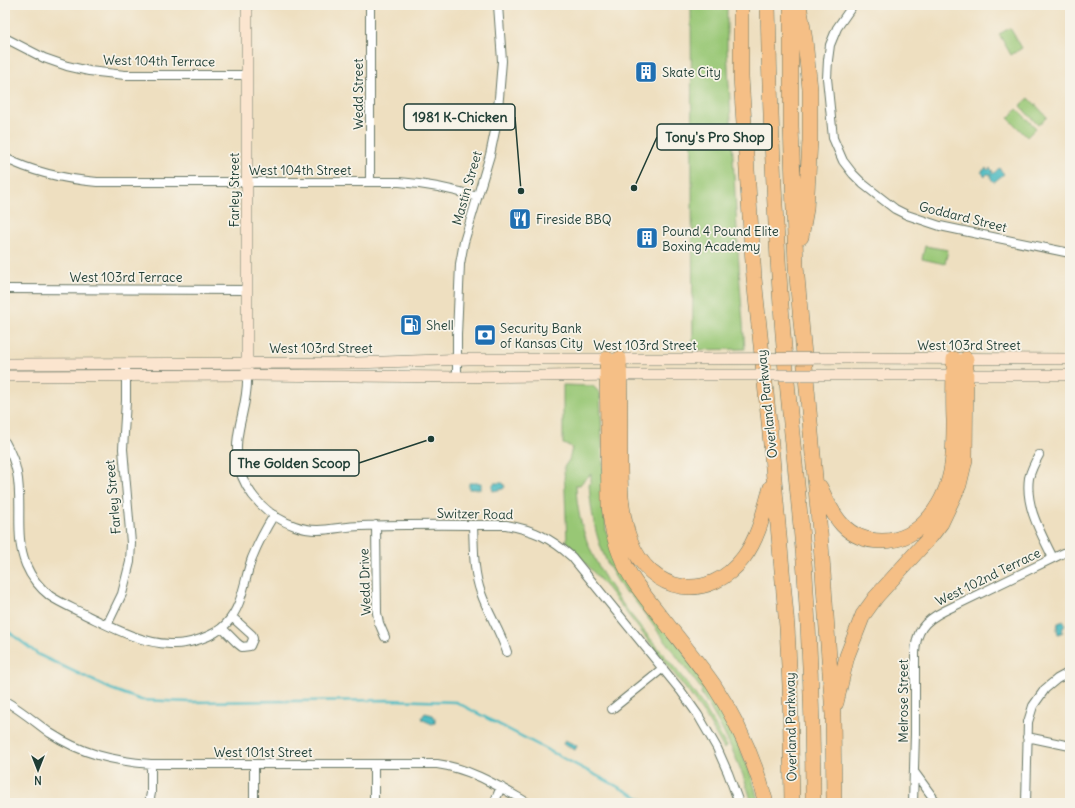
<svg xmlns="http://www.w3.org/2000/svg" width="1075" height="808" font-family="Delius,sans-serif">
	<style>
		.green { fill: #98c775; stroke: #5c8254 }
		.water { fill: #4bbac1; stroke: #357c7a }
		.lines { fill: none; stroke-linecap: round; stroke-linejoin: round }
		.stream { stroke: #4bbac1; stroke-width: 2.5 }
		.street-casing { stroke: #677665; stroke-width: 10 }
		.secondary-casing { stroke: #677665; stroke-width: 12 }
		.highway-casing { stroke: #677665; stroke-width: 16 }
		.street { stroke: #fff; stroke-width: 8 }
		.secondary { stroke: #fbe5cf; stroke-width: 11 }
		.highway { stroke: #f5bf86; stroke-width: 15 }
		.secondary-bridge-casing { stroke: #677665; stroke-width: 12; stroke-linecap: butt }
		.secondary-bridge { stroke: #fbe5cf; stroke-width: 11 }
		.labels { text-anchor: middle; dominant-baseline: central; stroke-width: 3.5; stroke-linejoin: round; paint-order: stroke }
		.street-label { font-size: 13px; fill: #1f3d34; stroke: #f7f3e8 }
		.poi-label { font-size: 13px; fill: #1f3d34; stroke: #f7f3e8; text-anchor: start }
		.leader { fill: none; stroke: #1f3d34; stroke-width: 1.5 }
		.callout-dot { fill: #1f3d34; stroke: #f7f3e8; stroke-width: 1.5 }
		.callout { fill: #f7f3e8; stroke: #1f3d34; stroke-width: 1.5 }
		.callout-label { font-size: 14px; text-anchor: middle; font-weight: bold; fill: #1f3d34 }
	</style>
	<rect width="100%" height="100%" fill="#f7f3e8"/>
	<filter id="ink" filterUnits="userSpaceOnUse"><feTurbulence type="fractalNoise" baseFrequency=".025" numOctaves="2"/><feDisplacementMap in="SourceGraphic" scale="8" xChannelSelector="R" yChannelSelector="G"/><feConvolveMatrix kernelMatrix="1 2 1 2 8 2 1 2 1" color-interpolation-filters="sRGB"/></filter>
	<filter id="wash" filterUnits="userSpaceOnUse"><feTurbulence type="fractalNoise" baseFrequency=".012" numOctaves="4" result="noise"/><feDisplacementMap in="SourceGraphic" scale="16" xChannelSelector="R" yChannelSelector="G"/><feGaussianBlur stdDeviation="0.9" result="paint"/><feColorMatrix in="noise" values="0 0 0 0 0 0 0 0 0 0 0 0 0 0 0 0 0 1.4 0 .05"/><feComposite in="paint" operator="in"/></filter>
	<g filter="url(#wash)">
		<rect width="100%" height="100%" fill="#eedfc0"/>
		<path class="green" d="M691,5H727V48L740,284L745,349L693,350Z
			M1010,28L1022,48L1011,55L999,34Z
			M1029,98L1047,117L1038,125L1020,106Z
			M1017,109L1036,128L1027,137L1008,118Z
			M925,246L948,250L945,264L922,259Z
			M563,385L593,386L600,393L606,532L712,694L731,727L751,774L759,803H752C741,764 723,728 701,693L702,690L629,593H625C619,582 611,572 606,560C595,536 591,511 589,484L591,482V474L583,481L580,485H576C578,573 647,628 695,694C707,710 717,728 726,746L724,749L706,717L689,693L608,589L567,542L564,467L569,460L572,448L570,446L563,444Z"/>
		<path class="water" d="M986,168L988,170L990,168L993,171L992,172L993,174L999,168L1004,174L994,182L990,178L991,176L990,174H987L985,176L981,172Z
			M469,483H481V489H469Z
			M494,483H503L505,487L503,489L493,491L492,487Z
			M1064,621L1065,624L1062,629L1063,632L1058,634L1057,629L1058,623Z
			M425,713L433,715L435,718V723L432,724L423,720L422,717Z
			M565,740L577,746L575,750L563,744Z"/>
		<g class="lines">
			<path class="stream" d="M5,629L39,655L111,689L141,700L190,702L388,700L456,702L649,803"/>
		</g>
	</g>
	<g filter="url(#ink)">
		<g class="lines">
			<g class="street-casing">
				<path id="street" d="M370,5V182
					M853,5L837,28L830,45L828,60L827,78L833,138L843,161L853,174L863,184L895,209L907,215L940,226L959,230L1070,253
					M5,38L44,58L67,66L89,71L125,75H247
					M5,158C34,173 65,179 97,182H399C427,184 450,188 477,197
					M5,289L247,290
					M247,375C249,408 231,433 239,467C246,495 269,517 295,526C319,535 338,526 361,526C410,524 458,525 506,525C534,530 551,538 572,557L681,691L698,715L717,748L728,773L739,803
					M457,377V335L460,264L464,242L490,155L495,131L499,98L502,61L498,5
					M5,442C10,451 15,462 17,473C23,503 14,536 26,565C31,577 40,588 50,596C62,604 75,609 88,616C113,628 141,643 170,644C187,645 214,637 226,624C243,606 244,580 252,558C258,543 266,528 274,515
					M1039,455C1035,462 1031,470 1029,478C1025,507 1041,533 1053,558
					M376,525L377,613L379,623L385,637
					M473,525C474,548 473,571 481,593C488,613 500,631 507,652
					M107,625L122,594L130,562L131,543L123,449L126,401V363
					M222,628L237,643L242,647L250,646L253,639L252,635L232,617
					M5,701C21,710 35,722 50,733C82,754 113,761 151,764H437C472,769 498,786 528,803
					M612,709L663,668
					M1027,737L1070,746
					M254,764V803
					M374,764V803
					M915,773L937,803
					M149,803L151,793V764
					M494,803L501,787
					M913,803L915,734V653C916,631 924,621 944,611L1070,550
					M1026,803L1028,722L1033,706L1045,689L1057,679L1070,672"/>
			</g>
			<g class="secondary-casing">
				<path id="secondary" d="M849,358L1070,359
					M5,364L356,363L468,359H698
					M247,369V5
					M850,375H1070
					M5,376L247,375L457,377L619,375H697"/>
			</g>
			<g class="highway-casing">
				<path id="highway" d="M741,5V77L754,278L769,422L787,627L790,686L792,803
					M768,5C770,115 775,225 783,334C789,414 799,494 805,574C810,650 813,727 813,803
					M791,5V126L796,266L821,544L833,715L834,803
					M799,5L805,40L810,89V141L806,209L801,237
					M607,359L609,505C611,527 616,548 626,567C634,584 647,599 659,614C677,637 696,660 713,684C737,720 755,761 766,803
					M619,359C620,388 620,418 620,447C620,478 619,511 630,540C650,594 709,604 744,557C759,537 764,511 771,487
					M820,487C833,516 846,541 882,541C922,541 947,501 952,465C954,450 954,435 954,420C953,399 954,379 954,359
					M836,703L847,656L863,615L876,597L931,536L941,523L959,485L965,460L966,359"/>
			</g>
			<use href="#street" class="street"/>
			<use href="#secondary" class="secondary"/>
			<use href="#highway" class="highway"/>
			<g class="secondary-bridge-casing">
				<path id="secondary-bridge" d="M698,359L849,358
					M697,375H850"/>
			</g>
			<use href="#secondary-bridge" class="secondary-bridge"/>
		</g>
	</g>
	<defs>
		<g id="building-square" transform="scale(1.15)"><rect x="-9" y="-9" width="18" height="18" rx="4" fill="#1f6fb2" stroke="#f7f3e8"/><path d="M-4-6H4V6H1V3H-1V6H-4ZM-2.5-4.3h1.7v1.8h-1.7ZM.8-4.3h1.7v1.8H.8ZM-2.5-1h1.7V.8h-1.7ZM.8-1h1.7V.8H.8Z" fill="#fff"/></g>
		<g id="restaurant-square" transform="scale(1.15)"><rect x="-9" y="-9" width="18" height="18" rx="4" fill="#1f6fb2" stroke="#f7f3e8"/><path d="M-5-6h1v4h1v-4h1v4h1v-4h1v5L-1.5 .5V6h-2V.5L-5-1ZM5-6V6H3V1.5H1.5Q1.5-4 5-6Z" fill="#fff"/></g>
		<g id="fuel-square" transform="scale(1.15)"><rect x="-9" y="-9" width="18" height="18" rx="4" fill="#1f6fb2" stroke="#f7f3e8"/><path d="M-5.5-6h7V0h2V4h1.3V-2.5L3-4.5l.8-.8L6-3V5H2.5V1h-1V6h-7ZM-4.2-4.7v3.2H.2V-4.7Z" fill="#fff"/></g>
		<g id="bank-square" transform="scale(1.15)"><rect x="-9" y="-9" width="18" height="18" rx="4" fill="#1f6fb2" stroke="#f7f3e8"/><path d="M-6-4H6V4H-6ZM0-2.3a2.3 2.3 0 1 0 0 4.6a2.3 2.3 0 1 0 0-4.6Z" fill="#fff"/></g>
	</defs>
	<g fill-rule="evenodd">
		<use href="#building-square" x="646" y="72"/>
		<use href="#restaurant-square" x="520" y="219"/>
		<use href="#building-square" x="647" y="238"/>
		<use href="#fuel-square" x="411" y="325"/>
		<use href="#bank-square" x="485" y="335"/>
	</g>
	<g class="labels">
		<g class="street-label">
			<text transform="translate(159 61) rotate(1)">West 104th Terrace</text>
			<text transform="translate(358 94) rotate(-90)">Wedd Street</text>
			<text x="300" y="170">West 104th Street</text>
			<text transform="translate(467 188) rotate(-74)">Mastin Street</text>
			<text transform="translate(234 190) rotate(-90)">Farley Street</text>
			<text transform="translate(963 217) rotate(14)">Goddard Street</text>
			<text x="126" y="277">West 103rd Terrace</text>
			<text x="645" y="345">West 103rd Street</text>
			<text x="969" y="345">West 103rd Street</text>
			<text x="321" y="348">West 103rd Street</text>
			<text transform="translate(767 404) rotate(-96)">Overland Parkway</text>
			<text transform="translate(113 497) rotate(-95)">Farley Street</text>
			<text transform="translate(475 514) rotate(1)">Switzer Road</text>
			<text transform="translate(988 577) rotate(-26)">West 102nd Terrace</text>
			<text transform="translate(365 582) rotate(-92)">Wedd Drive</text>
			<text transform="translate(903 701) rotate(-90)">Melrose Street</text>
			<text transform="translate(791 727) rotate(-91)">Overland Parkway</text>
			<text x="263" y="752">West 101st Street</text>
		</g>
		<g class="poi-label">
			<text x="662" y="72">Skate City</text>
			<text x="536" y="219">Fireside BBQ</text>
			<text x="662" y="231">Pound 4 Pound Elite<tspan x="662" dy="15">Boxing Academy</tspan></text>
			<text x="426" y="325">Shell</text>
			<text x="500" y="328">Security Bank<tspan x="500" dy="15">of Kansas City</tspan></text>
		</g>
	</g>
	<path class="leader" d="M521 191L515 117M634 188L657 137M431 439L359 463"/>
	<g class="callout-dot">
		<circle cx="521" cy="191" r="4"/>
		<circle cx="634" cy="188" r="4"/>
		<circle cx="431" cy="439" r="4"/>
	</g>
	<g class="callout">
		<rect x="404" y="104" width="111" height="26" rx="4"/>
		<rect x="657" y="124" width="115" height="26" rx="4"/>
		<rect x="230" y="450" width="129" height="26" rx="4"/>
	</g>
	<g class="callout-label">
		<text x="460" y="122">1981 K-Chicken</text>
		<text x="715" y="142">Tony's Pro Shop</text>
		<text x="294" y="468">The Golden Scoop</text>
	</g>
	<rect width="1075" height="808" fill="none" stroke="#f7f3e8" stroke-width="20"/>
	<g transform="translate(38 770) rotate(180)" stroke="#f7f3e8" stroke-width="3" paint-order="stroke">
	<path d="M0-3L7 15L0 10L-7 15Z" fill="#1f3d34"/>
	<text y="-6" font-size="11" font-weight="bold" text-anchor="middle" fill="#1f3d34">N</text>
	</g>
</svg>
